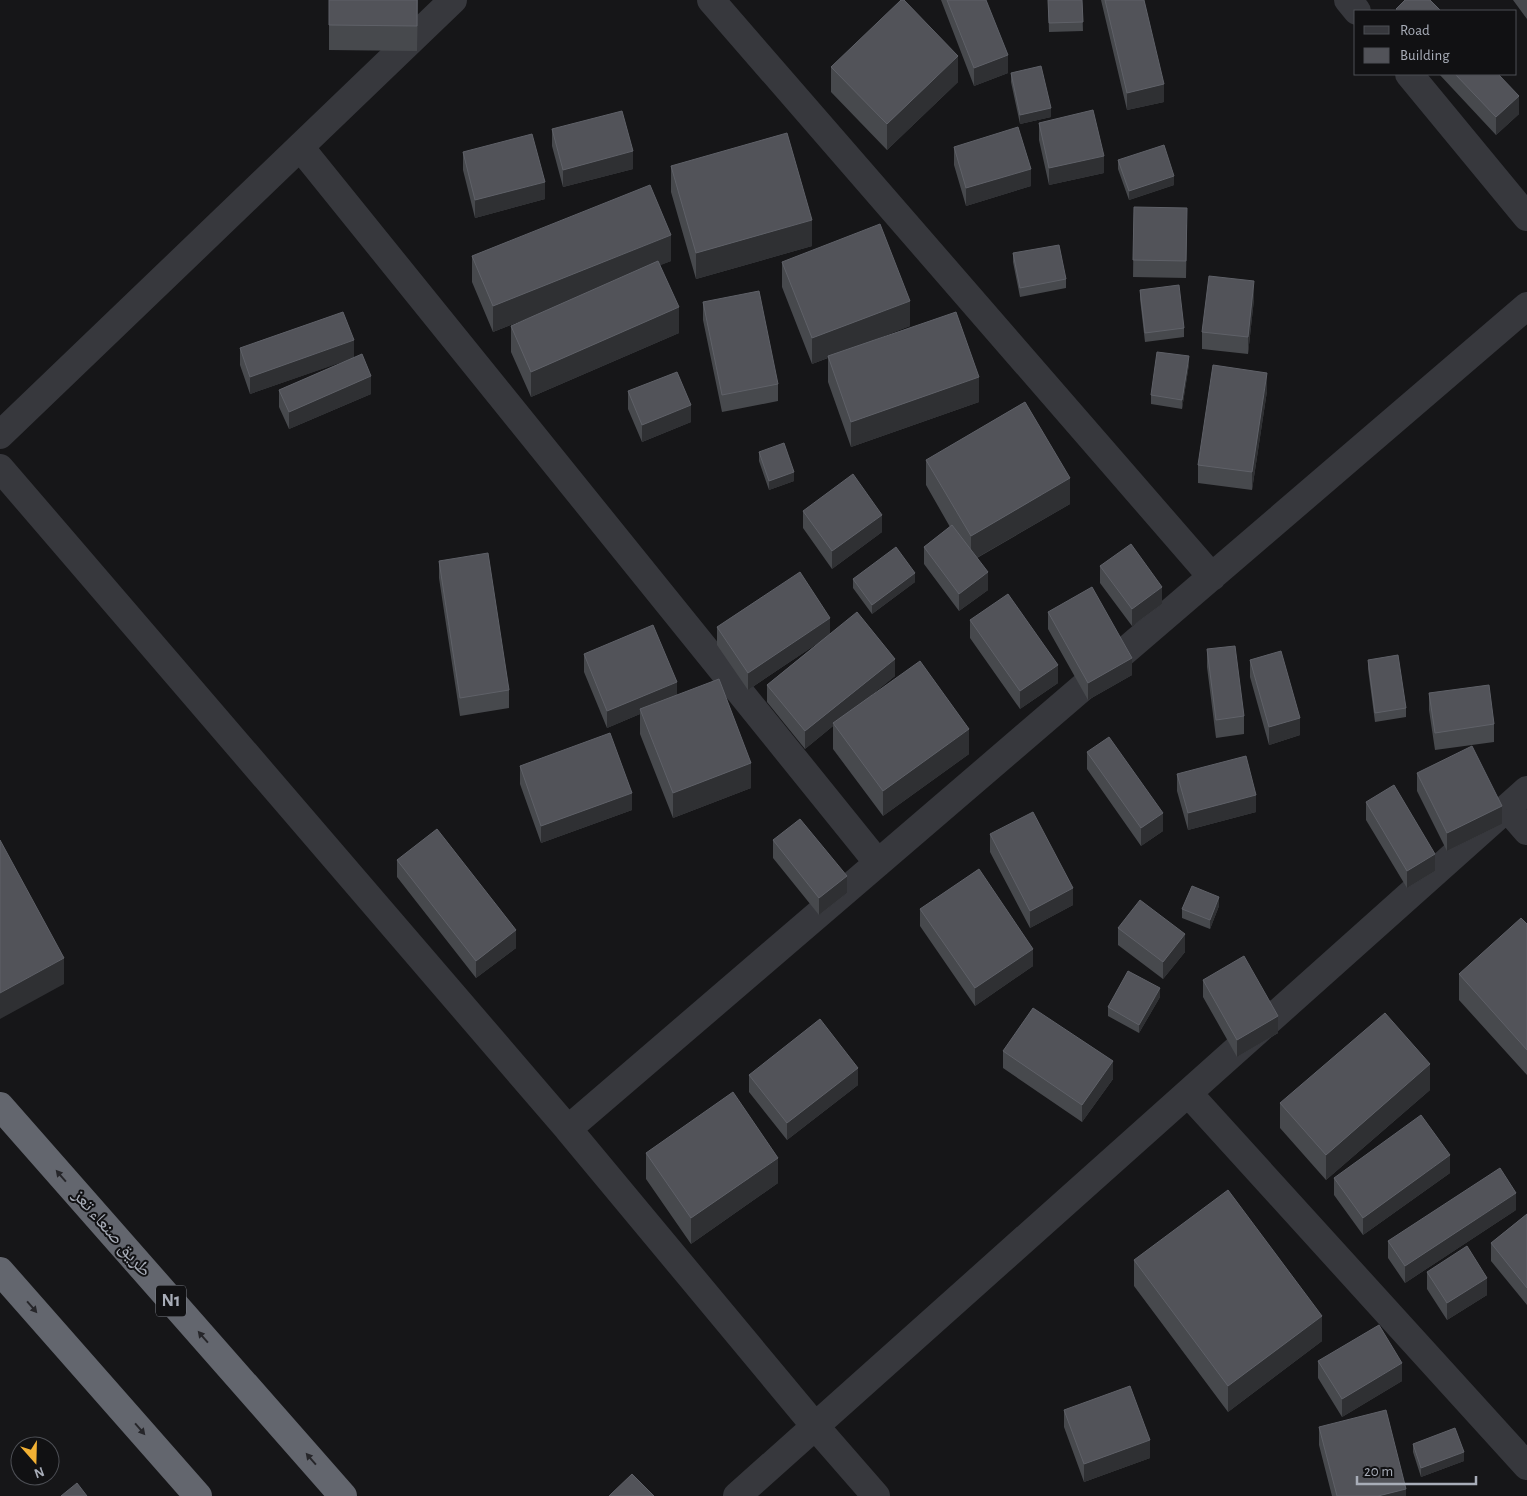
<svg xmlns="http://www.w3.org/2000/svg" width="1527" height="1496" font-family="'Alegreya Sans','Noto Naskh Arabic',sans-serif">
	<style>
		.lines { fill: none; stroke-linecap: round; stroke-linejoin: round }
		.minor { stroke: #37383d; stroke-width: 28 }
		.highway { stroke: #63666e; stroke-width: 28 }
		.wall { fill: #47494d }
		.shaded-wall { fill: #2f3033 }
		.building { fill: #525359; stroke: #5f6168 }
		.oneway { fill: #26262a }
		.labels { text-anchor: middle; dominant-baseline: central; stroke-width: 4; stroke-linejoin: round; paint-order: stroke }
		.shield { fill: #111113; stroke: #7b7e86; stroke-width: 1 }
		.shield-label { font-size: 18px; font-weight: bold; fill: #a8adb8 }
		.street-label { font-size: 19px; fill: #a8adb8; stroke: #111113 }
	</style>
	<rect width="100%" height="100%" fill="#161618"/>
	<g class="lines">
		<path class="minor" d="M711,0L1212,577
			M1348,0L1357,11
			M1409,74L1527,217
			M300,147L878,863
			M0,435L453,0
			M0,468L568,1129
			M1507,808L1527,831
			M1188,1093L1527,1466
			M737,1496L1527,790
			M876,1496L815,1426L568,1129L1527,306"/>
		<path class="highway" d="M0,1106L343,1496
			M0,1271L198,1496"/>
	</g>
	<path class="wall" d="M329,0H418L417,51L329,50Z
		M941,0H986L1008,73L974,86Z
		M1048,0H1082L1083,31L1049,32Z
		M1101,0H1144L1164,102L1127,110Z
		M1513,0H1527V19Z
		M831,67L958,82L887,150L831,92Z
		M1011,73L1051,117L1020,124L1011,82Z
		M1439,74H1498L1519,114L1496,135Z
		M1039,123L1104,173L1049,185L1039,140Z
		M552,129L633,169L563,187L552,146Z
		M954,147L1031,186L966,206L954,165Z
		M463,152L545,199L475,218L463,170Z
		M1118,160L1174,185L1129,200L1118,169Z
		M671,166L812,246L696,279L671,192Z
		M1134,207L1187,225L1186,278L1133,277Z
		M1013,253L1066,279V288L1020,297L1013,262Z
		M472,256L671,261L660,265L679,333L531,397L511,352V326L556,307L493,332L472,282Z
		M782,262L910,326L873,340L979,402L851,447L828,382V358L812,364L782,287Z
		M1140,290L1184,328V337L1145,342L1140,299Z
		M1254,299L1248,354L1202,349V332Z
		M703,302L778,384V401L722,412L703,320Z
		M240,348L354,358L371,394L289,429L279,407V390L353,358L250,394L240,365Z
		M1189,364L1182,409L1151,404V395Z
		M628,391L691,422L642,442L628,409Z
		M1267,391L1252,490L1198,483V465Z
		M759,452L794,481L769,490L759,461Z
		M926,460L1070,504L977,558L988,590L959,611L924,564V547L950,527L926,485Z
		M803,511L882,532L832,569L803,528Z
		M439,561L509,690V708L460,716L439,578Z
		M1100,566L1162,604L1132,626L1100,583Z
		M853,579L915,582L872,614L853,588Z
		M1048,612L1132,675L1088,700L1048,629Z
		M970,620L1058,683L1020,709L970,638Z
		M717,627L830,634L895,676L859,705L969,754L883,816L833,749V726L805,749L767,702V685L821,641L748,690L717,645Z
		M1207,649L1244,716V734L1216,738L1207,667Z
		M584,654L677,695L751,788L673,818L640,734V714L607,728L584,672Z
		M1250,660L1300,735L1269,745L1250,677Z
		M1368,660L1406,708V717L1375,722L1368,669Z
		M1429,693L1494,724V742L1435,750L1429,710Z
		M1087,752L1163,831L1141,846L1087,769Z
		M520,766L632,810L541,843L520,784Z
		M1417,773L1502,824L1447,851L1417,791Z
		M1177,774L1256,812L1188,830L1177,791Z
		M1366,802L1435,871L1407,888L1366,820Z
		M990,834L1073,905L1030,928L990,852Z
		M773,840L847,893L819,915L773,858Z
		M397,860L516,948L476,978L397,877Z
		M1219,906L1210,929L1182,918V909Z
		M920,909L1033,966L975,1006L920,926Z
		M1527,924V1075L1459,1000V974Z
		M1118,928L1185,952L1163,979L1118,945Z
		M1203,980L1278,1033L1237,1057L1203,997Z
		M1160,997L1139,1033L1108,1016V1007Z
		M1003,1051L1113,1079L1082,1122L1003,1068Z
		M749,1075L858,1085L787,1140L749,1092Z
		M1430,1090L1326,1180L1280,1128V1103Z
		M646,1153L778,1183L691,1244L646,1179Z
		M1450,1173L1363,1235L1334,1195V1178Z
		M1516,1210L1405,1283L1388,1258V1241Z
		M1527,1214V1305L1491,1261V1243Z
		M1134,1260L1322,1341L1228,1412L1134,1286Z
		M1427,1272L1487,1295L1447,1320L1427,1289Z
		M1318,1361L1402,1381L1342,1417L1318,1378Z
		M1064,1410L1150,1458L1084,1482L1064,1427Z
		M1319,1427L1406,1496H1332L1319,1445Z
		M1413,1444L1464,1461L1421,1477L1413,1452Z"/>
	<path class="shaded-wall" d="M1008,55V73L974,86V68Z
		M958,56V82L887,150V124Z
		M1164,84V102L1127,110V93Z
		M1519,96V114L1496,135V117Z
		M1051,108V117L1020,124V115Z
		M633,151V169L563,187V170Z
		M1104,156V173L1049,185V168Z
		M1031,169V186L966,206V188Z
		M1174,176V185L1129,200V191Z
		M545,182V199L475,218V200Z
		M812,220V246L696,279V253Z
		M671,235V261L493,332V306Z
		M1254,281V299L1248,354V337Z
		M910,301V326L812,364V338Z
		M679,307V333L531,397V372Z
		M354,340V358L250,394V377Z
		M1189,356V364L1182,409V400Z
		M1267,373V391L1252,490V472Z
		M371,376V394L289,429V412Z
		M979,377V402L851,447V422Z
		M691,405V422L642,442V425Z
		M794,472V481L769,490V481Z
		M1070,478V504L971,561V536Z
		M882,515V532L832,569V551Z
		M988,572V590L959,611V594Z
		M915,573V582L872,614V605Z
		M1162,587V604L1132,626V609Z
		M830,618V635L748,690V673Z
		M1132,658V675L1088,700V683Z
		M895,659V676L834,725L833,723V726L805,749V731Z
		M1058,665V683L1020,709V691Z
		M677,682V699L640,709V714L607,728V711Z
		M1300,718V735L1269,745V727Z
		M969,729V754L883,816V791Z
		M751,763V788L673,818V793Z
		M632,793V810L541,843V826Z
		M1256,795V812L1188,830V813Z
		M1502,806V824L1447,851V833Z
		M1163,813V831L1141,846V828Z
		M1435,854V871L1407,888V871Z
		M847,876V893L819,915V898Z
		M1073,888V905L1030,928V911Z
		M1219,897V906L1210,929V920Z
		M516,930V948L476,978V961Z
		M1185,934V952L1163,979V962Z
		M1033,949V966L975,1006V988Z
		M64,958V984L0,1019V993Z
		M1160,988V997L1139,1033V1025Z
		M1278,1016V1033L1237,1057V1040Z
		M1113,1061V1079L1082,1122V1105Z
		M1430,1064V1090L1326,1180V1155Z
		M858,1068V1085L787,1140V1123Z
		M1450,1155V1173L1363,1235V1218Z
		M778,1158V1183L691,1244V1218Z
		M1516,1193V1210L1405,1283V1266Z
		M1487,1278V1295L1447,1320V1303Z
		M1322,1316V1341L1228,1412V1386Z
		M1402,1363V1381L1342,1417V1399Z
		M1150,1440V1458L1084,1482V1464Z
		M1464,1452V1461L1421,1477V1468Z
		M1406,1489V1496H1378Z"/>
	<path class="building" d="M329,0H417V26L329,25Z
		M901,0H904L958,56L887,124L831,67Z
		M947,0H986L1008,55L974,68Z
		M1048,0H1082L1083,22L1049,23Z
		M1105,0H1144L1164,84L1127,93Z
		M1405,0H1430L1441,11H1398L1396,9Z
		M1041,66L1051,108L1020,115L1011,73Z
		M1455,74H1498L1519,96L1496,117Z
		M1093,110L1104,156L1049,168L1039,123Z
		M622,111L633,151L563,170L552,129Z
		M1018,127L1031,169L966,188L954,147Z
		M787,133L812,220L696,253L671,166Z
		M532,134L545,182L475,200L463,152Z
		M1164,145L1174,176L1129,191L1118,160Z
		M650,185L671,235L493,306L472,256Z
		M1134,207L1187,208L1186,261L1133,260Z
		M880,224L910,301L812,338L782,262Z
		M1059,245L1066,279L1020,288L1013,253Z
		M658,261L679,307L531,372L511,326Z
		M1209,276L1254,281L1248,337L1202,332Z
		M1179,285L1184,328L1145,333L1140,290Z
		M759,291L778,384L722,395L703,302Z
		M343,312L354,340L250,377L240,348Z
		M956,312L979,377L851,422L828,356Z
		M1157,352L1189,356L1182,400L1151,395Z
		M362,354L371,376L289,412L279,390Z
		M1213,365L1267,373L1252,472L1198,465Z
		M677,372L691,405L642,425L628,391Z
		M1025,402L1070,478L971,536L926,460Z
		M784,443L794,472L769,481L759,452Z
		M853,474L882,515L832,551L803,511Z
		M952,525L988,572L959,594L924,547Z
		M1131,544L1162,587L1132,609L1100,566Z
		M896,547L915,573L872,605L853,579Z
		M488,553L509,690L460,698L439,561Z
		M800,572L830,618L748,673L717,627Z
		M1092,587L1132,658L1088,683L1048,612Z
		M1008,594L1058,665L1020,691L970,620Z
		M857,612L895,659L805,731L767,685Z
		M653,625L677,682L607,711L584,654Z
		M1235,646L1244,716L1216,720L1207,649Z
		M1281,651L1300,718L1269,727L1250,660Z
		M1398,655L1406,708L1375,713L1368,660Z
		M920,661L969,729L883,791L833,723Z
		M719,679L751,763L673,793L640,709Z
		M1489,685L1494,724L1435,733L1429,693Z
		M610,733L632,793L541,826L520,766Z
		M1109,737L1163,813L1141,828L1087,752Z
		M1472,746L1502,806L1447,833L1417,773Z
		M1246,756L1256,795L1188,813L1177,774Z
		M1394,785L1435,854L1407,871L1366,802Z
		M1033,812L1073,888L1030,911L990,834Z
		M800,819L847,876L819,898L773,840Z
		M437,829L516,930L476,961L397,860Z
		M0,840L64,958L0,993Z
		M979,869L1033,949L975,988L920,909Z
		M1192,886L1219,897L1210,920L1182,909Z
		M1140,900L1185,934L1163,962L1118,928Z
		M1521,918L1527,924V1050L1459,974Z
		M1244,956L1278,1016L1237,1040L1203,980Z
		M1128,971L1160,988L1139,1025L1108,1007Z
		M1033,1008L1113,1061L1082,1105L1003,1051Z
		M1385,1013L1430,1064L1326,1155L1280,1103Z
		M820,1019L858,1068L787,1123L749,1075Z
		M733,1092L778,1158L691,1218L646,1153Z
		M1421,1115L1450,1155L1363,1218L1334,1178Z
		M1500,1168L1516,1193L1405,1266L1388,1241Z
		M1228,1190L1322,1316L1228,1386L1134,1260Z
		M1527,1214V1288L1491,1243Z
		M1467,1246L1487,1278L1447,1303L1427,1272Z
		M1379,1325L1402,1363L1342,1399L1318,1361Z
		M1130,1386L1150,1440L1084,1464L1064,1410Z
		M1386,1410L1406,1489L1378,1496H1337L1319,1427Z
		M1455,1428L1464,1452L1421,1468L1413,1444Z
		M632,1474L654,1496H609Z
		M77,1483L87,1496H61Z"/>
	<defs><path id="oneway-solid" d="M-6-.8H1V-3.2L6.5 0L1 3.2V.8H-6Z" transform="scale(1.25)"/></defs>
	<g class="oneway">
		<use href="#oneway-solid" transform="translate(61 1176) rotate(-131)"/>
		<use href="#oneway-solid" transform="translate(32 1307) rotate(49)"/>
		<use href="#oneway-solid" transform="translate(203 1337) rotate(-131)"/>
		<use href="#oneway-solid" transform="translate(140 1429) rotate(49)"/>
		<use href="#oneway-solid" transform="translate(311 1459) rotate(-131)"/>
	</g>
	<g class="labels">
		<rect class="shield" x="156" y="1285.5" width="30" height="31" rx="4"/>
		<g class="shield-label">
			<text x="171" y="1301">N1</text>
		</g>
		<g class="street-label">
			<text transform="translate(112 1233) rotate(49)">طريق صنعاء تعز</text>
		</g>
	</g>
	<rect x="1354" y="10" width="162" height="65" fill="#111113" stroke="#4d4f55"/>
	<rect x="1364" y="26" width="25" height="8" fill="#37383d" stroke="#4d4f55"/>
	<text x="1400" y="35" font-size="15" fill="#a8adb8">Road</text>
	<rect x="1364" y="48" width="25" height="15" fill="#525359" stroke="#4d4f55"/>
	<text x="1400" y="60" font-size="15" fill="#a8adb8">Building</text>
	<g transform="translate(35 1461) rotate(160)"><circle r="24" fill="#111113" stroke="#4d4f55"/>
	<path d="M0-4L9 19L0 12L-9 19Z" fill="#f2b134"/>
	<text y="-8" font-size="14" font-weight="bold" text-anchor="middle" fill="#a8adb8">N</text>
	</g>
	<path d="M1357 1476v8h119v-8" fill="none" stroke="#a8adb8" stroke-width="2.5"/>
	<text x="1364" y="1476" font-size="15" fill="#a8adb8" stroke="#111113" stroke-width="4" paint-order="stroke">20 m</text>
</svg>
